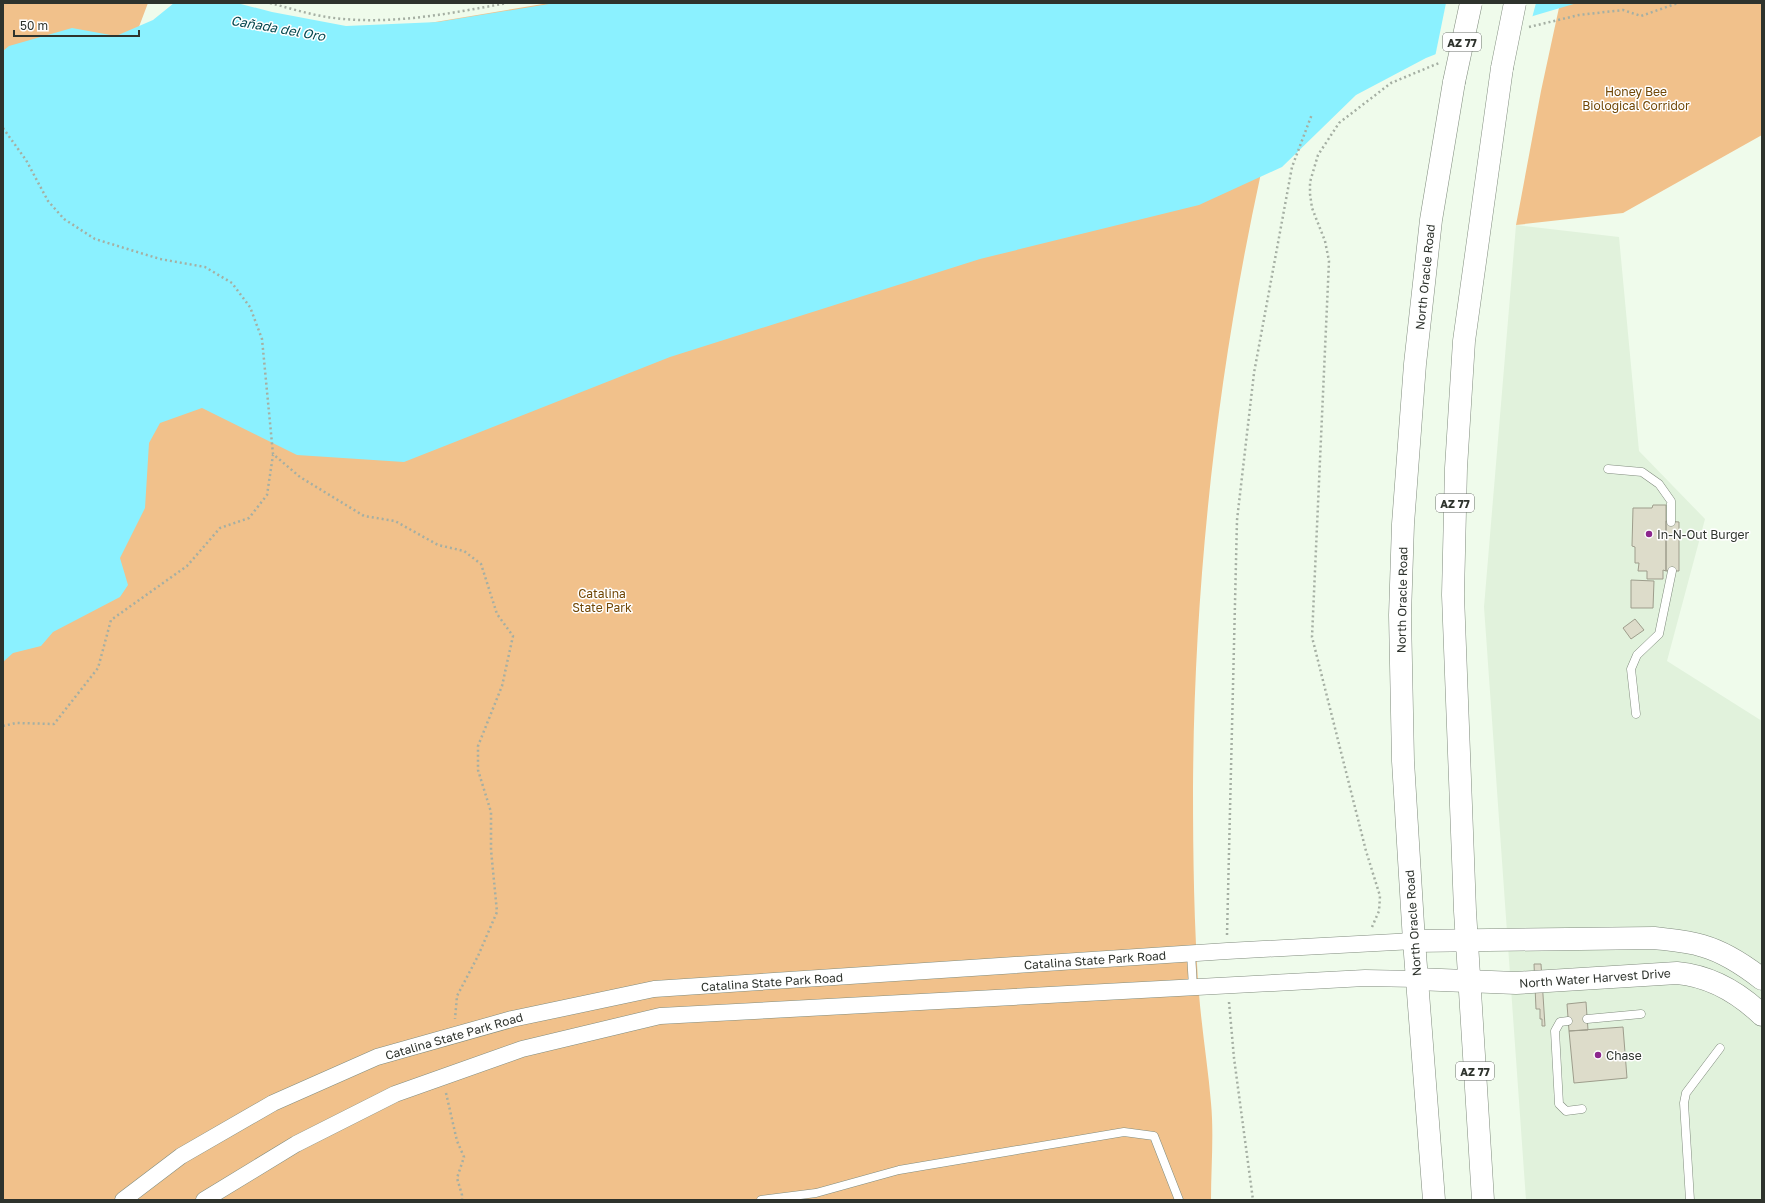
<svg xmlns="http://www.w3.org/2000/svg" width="1765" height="1203" font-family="'Golos Text',sans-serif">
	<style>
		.built { fill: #e1f2dc }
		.green { fill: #f1c18b }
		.water { fill: #8bf1ff }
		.pier { fill: #effbeb }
		.building { fill: #dddcca; stroke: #9e9d8c }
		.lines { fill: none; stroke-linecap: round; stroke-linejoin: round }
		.lane-casing { stroke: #818c7e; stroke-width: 9 }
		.street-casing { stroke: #818c7e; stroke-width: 17 }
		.secondary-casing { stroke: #818c7e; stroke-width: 23 }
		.highway-casing { stroke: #818c7e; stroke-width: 23 }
		.path { stroke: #a5afa3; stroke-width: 2.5; stroke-dasharray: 2 3; stroke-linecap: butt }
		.lane { stroke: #fff; stroke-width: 8 }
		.street { stroke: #fff; stroke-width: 16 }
		.secondary { stroke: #fff; stroke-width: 22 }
		.highway { stroke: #fff; stroke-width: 22 }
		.highway-bridge-casing { stroke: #818c7e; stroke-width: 23; stroke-linecap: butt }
		.highway-bridge { stroke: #fff; stroke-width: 22 }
		.poi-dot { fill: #8c268d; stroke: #fff; stroke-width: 1.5 }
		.labels { text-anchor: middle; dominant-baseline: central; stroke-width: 3; stroke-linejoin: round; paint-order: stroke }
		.shield { fill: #fff; stroke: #6d706c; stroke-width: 1 }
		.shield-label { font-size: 11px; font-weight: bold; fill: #2e332d }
		.park-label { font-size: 12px; fill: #704706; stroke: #fff }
		.street-label { font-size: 12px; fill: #2e332d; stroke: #fff }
		.poi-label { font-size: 12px; fill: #2e332d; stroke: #fff; text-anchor: start }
		.water-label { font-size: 13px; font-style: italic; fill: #05484f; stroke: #fff }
	</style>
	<rect width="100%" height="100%" fill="#effbeb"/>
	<path class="built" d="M1516,225L1619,237L1639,451L1705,519L1667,661L1762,721V1200H1526L1484,607Z"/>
	<path class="green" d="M3,3H148L137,32L3,72Z
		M549,3H1305C1290,60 1273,116 1261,173C1217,375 1194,582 1193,788C1193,857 1194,926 1199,994C1202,1031 1208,1067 1211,1103C1214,1135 1211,1168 1211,1200H3V94Z
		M1560,3H1762V135L1623,213L1516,225L1541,91Z"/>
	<path class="water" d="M174,3H237L272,12L346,26L438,22L555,3H1577L1533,16L1426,58L1356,95L1282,167L1199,205L980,259L670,357L404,462L297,455L202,408L160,423L149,443L145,508L120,558L128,585L120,597L53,632L41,646L13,653L3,662V51L9,46L72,28L116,36L153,20Z"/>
	<path class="pier" d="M1446,3H1536L1532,18L1435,57Z"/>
	<path class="building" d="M1653,505H1666V571L1663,570V579H1647V571H1638L1639,563H1635V547L1632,546L1633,508H1652Z
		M1666,521L1679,522V571H1666Z
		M1631,580L1654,581L1653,608H1631Z
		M1635,619L1644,630L1631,639L1623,628Z
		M1534,964H1541L1545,1026H1542V1019H1540V1009H1536Z
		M1586,1002L1588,1030L1569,1031L1567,1004Z
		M1623,1027L1627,1078L1574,1083L1569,1031Z"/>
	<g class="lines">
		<g class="lane-casing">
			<path id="lane" d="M1608,469L1642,472L1659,484L1671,501V522
				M1636,714L1631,669L1637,655L1659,634L1672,571
				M1191,953L1193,987
				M1587,1019L1641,1014
				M1568,1021L1560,1022L1555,1031L1559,1104L1566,1111L1582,1109
				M761,1200L816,1193L899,1170L1124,1132L1154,1136L1179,1200
				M1690,1200L1684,1103L1686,1093L1720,1048"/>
		</g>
		<g class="street-casing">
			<path id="street" d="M123,1200L181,1156L273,1103L377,1057L512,1019L654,989L1227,951L1414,941
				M204,1200L296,1144L395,1094L522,1049L660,1016L1365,978L1416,979"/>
		</g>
		<g class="secondary-casing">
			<path id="secondary" d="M1414,941L1654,938C1670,940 1687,941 1703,946C1724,952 1744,965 1762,979
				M1416,979L1516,983L1677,973C1710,976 1739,993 1762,1015"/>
		</g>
		<g class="highway-casing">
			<path id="highway" d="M1434,1200L1414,941L1403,761L1400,615L1403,524L1415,364L1431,220L1454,82
				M1483,1200L1465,911L1453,595L1456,468L1464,341L1502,68"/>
		</g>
		<path class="path" d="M270,3C289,8 308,14 327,17C386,26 448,14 507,3
			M1529,27L1579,15L1623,10L1641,16L1678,3
			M3,128L26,160L48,201L64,219L95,239L160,259L205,267L232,283L250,307L262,339L273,454L300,477L364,516L395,521L438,545L464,551L481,564L497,614L513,636L502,686L478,746V770L491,812V850L497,912L478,956L457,996L455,1019
			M3,726L16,723L54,724L98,668L111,620L187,566L220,528L249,518L267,495L273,455
			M1372,927L1379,911L1380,896L1366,851L1312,637L1329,261L1325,241L1312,208L1310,194V182L1318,155L1339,123L1391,83L1439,63
			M1227,935L1237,520L1254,373L1292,167L1312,114
			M1229,1002L1234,1058L1253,1200
			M446,1093L457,1141L464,1157L457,1178L462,1195V1200"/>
		<use href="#lane" class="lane"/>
		<use href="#street" class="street"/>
		<use href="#secondary" class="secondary"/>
		<use href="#highway" class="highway"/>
		<g class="highway-bridge-casing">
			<path id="highway-bridge" d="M1502,68L1515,3
				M1454,82L1471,3"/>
		</g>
		<use href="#highway-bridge" class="highway-bridge"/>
	</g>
	<g class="poi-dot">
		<circle cx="1649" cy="534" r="4"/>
		<circle cx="1598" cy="1055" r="4"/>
	</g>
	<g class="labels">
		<g class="shield">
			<rect x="1443" y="33" width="38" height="18" rx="3"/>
			<rect x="1436" y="494" width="38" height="18" rx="3"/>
			<rect x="1456" y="1062" width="38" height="18" rx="3"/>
		</g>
		<g class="shield-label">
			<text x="1462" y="42">AZ 77</text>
			<text x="1455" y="503">AZ 77</text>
			<text x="1475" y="1071">AZ 77</text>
		</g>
		<g class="park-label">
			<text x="1636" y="91">Honey Bee<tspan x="1636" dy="14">Biological Corridor</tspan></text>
			<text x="602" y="593">Catalina<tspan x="602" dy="14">State Park</tspan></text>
		</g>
		<g class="street-label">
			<text transform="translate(1425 277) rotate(-84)">North Oracle Road</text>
			<text transform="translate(1402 600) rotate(-89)">North Oracle Road</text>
			<text transform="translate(1413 923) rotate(-94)">North Oracle Road</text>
			<text transform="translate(1095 960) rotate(-4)">Catalina State Park Road</text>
			<text transform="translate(1595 978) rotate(-4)">North Water Harvest Drive</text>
			<text transform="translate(772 982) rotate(-4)">Catalina State Park Road</text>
			<text transform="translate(454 1036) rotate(-16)">Catalina State Park Road</text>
		</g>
		<g class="poi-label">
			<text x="1657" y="534">In-N-Out Burger</text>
			<text x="1606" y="1055">Chase</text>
		</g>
		<g class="water-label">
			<text transform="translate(278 28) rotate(10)">Cañada del Oro</text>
		</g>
	</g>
	<rect width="1765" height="1203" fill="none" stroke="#2e332d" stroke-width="8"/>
	<path d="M14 30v6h125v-6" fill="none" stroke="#2e332d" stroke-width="2"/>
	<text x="20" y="30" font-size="12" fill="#2e332d" stroke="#ffffff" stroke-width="3" paint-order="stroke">50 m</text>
</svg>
